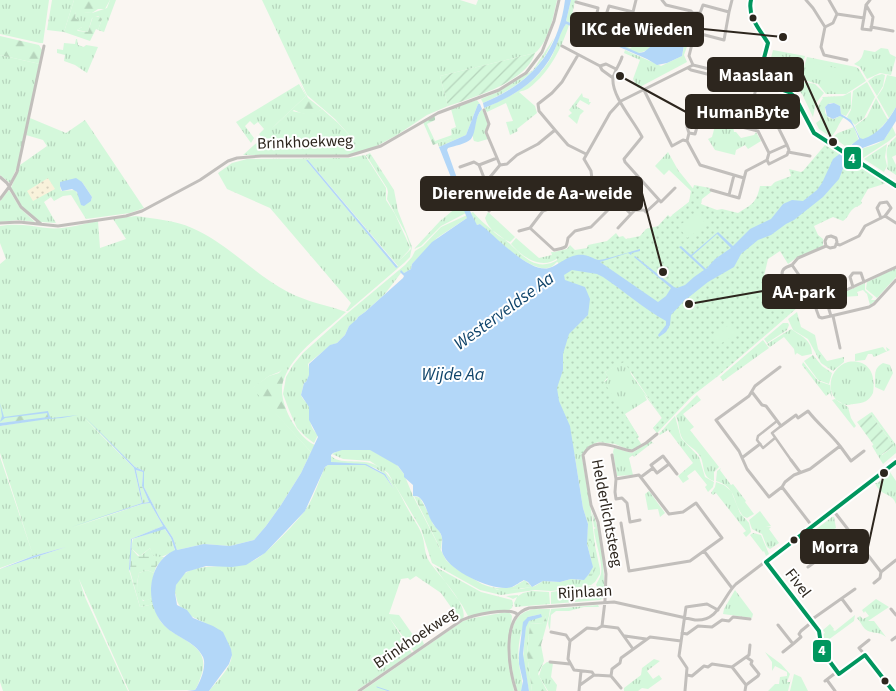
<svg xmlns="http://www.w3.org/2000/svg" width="896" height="691" font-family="'Source Sans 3',sans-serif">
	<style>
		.grass { fill: url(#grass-tufts); fill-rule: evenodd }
		.forest { fill: url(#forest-firs) }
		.wetland { fill: url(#wetland-marsh) }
		.sand { fill: url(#sand-dots) }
		.park { fill: url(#park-dots) }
		.garden { fill: url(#garden-furrows) }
		.pitch { fill: #d4f8db }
		.water { fill: #b3d7f8; fill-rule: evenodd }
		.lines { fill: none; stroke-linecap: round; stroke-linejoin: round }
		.stream { stroke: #b3d7f8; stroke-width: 1 }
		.pedestrian { stroke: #c2bfbc; stroke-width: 2.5 }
		.minor { stroke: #c2bfbc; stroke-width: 3 }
		.tertiary { stroke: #c2bfbc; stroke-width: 4.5 }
		.bus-1-casing { stroke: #fff; stroke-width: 8 }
		.bus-1 { stroke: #00965e; stroke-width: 4 }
		.bus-dot { fill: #2d261e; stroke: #fff; stroke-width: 2 }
		.labels { text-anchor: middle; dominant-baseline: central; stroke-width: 4; stroke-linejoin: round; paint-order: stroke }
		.street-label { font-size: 16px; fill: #2d261e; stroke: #fff }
		.water-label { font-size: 18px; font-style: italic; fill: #11456b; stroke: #fff }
		.leader { fill: none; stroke: #2d261e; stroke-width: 2 }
		.callout-dot { fill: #2d261e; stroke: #fff; stroke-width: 2 }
		.callout { fill: #2d261e; stroke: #2d261e; stroke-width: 2 }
		.callout-label { font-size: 18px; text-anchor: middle; font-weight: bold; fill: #fff }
		.line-badge { stroke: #fff; stroke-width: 2 }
		.badge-label { font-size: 14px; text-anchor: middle; font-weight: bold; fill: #fff }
	</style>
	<defs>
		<pattern id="grass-tufts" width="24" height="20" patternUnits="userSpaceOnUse" patternTransform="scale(1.25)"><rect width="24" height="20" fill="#d4f8db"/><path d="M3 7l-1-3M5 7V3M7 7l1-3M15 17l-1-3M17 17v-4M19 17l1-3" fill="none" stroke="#b6d4bc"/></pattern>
		<pattern id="forest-firs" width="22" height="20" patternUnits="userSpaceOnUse" patternTransform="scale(1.25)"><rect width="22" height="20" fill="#d4f8db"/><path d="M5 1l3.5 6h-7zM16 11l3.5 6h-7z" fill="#b6d4bc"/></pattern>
		<pattern id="wetland-marsh" width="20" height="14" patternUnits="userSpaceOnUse" patternTransform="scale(1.25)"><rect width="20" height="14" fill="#d4f8db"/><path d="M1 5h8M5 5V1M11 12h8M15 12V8" fill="none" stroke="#b6d4bc"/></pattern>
		<pattern id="sand-dots" width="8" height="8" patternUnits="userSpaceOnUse" patternTransform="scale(1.25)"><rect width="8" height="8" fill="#f9f2db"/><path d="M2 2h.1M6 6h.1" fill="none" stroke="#d6cfbc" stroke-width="1.8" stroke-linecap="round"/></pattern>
		<pattern id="park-dots" width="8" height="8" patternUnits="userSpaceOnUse" patternTransform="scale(1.25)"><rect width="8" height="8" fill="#d4f8db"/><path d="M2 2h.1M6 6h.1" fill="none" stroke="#b6d4bc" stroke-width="1.8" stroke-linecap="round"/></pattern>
		<pattern id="garden-furrows" width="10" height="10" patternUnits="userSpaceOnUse" patternTransform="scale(1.25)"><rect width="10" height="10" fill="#d4f8db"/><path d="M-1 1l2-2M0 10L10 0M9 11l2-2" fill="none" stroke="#b6d4bc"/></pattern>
	</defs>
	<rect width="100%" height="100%" fill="#faf6f2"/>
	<path class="grass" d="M0,0H49L43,43H40L0,34Z
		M52,0H74L64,32L47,30Z
		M110,0H116L104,32L98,30L102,19L98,16L92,18L88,32L77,30L82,27L75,18L76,11L92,13L107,8Z
		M262,0H460L476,5L478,0H557C553,18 549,41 535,53L440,76L448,106L427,115L397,135L373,148L348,155H243L262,138L259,134L264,129L258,122L254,125L250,121L245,126L254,138L251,143L236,122L299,84L306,96L272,128L292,111C304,113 310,117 322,109L338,123L362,149L335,119L307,95Z
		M571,0H578L575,1L571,20L620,41L625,38L632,41L644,34L646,26L651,22C648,34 641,50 626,45L625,46L630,48L648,39L659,35L689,41L684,55L687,62L638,88L633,79L640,60L624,53L625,50L661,66L682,56L684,46L683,43C651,30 658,50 638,53L566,21Z
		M566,24L569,25C562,47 550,72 529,88C525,91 523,90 519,92L535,106L537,113L517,129L518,131L510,135L506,122L513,121L506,103L487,112L484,108C511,97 537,83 552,56C557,46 559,33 566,24Z
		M554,38C541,71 515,89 483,103L481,99L498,92L533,70Z
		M76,39H77L78,45L84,47L86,45L98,47L87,73L75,65L64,61L65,55L57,53V49L63,50L64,43L75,44Z
		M881,48L888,49L890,54L896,57L891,75L880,73L867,79L860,67L854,64C861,60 862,58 864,50L875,52Z
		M773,50L805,56L795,86L766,77Z
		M0,55L40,64L18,165L10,183L0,175Z
		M807,57L856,67L859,69L866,81L846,94H826L818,84L800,79Z
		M882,74L885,75L883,86L877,96L868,81L875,76Z
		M887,75L896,77V107L889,118L877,97L883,88Z
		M798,81L815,84L824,93L816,103L813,117L802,94L796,87Z
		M867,82L875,97L864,118L855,125L847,117L851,110L853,91Z
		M851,92V108L846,116L841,114L840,106L834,103H830L825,107V113L829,118L834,119L840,116L844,117C838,124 837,131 831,137L819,129L816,123L820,120V113L818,112L819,108L816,106H818L823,98L822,97L843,96Z
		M582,93L583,97L589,99V102H591L589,105L580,100L576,106L584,111L580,115L577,124L568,116L572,113L569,110Z
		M876,98L888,120L873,136L863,140L860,138L855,126L867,117Z
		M477,100L480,104H478L466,135L439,147L438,143L452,138L451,129L456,127L451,109Z
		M482,109L488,123L485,132L488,139L478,142L474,141C470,133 477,115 482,109Z
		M30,118L66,133L85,120L144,208L130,213L86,219L71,195L63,196L54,201L51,197L44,202L56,223L40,222L22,207L11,188L20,165L47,146L43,140L26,135ZM82,182L92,197L91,201L80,197L75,190L61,191L60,186Z
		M716,122L733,126L734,132H736L741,138L754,135L756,132L761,141L748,149L745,145L736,150L735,155L715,150L708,139L712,137Z
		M892,126L896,135L889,141L863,158L855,152C864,146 878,147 886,137C888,134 890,129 892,126Z
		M854,127L859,141L852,144L806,179L827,146L837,152L845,146L833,137L838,133Z
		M896,137V155L892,157L896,165V175L887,169C890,154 880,151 896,137Z
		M887,144L885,157L887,166L884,172L864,159Z
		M668,152L678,170L695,191L694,199L674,218L672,215L689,202L691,191L669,170L664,175L655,166Z
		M370,153L394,190L398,211L412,247L410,257L404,263L348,311H346L351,303L270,208L227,189L218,173L232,163L247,159L349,158L365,155L386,188V200L395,214L410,247L409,250L398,262L411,249L406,234L387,199L388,192L387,188L366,155ZM306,160H308L398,266L396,268Z
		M9,190L20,208L35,222L18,220L0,222V201Z
		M462,203L466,213L441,226L421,246L414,249L440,221Z
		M473,212C484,225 497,233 509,243C524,257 537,273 559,259V263L557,262C554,265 551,268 547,268C528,271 494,237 480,224L477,225L473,220L471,213Z
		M488,212L515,237L510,242C500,238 488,229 485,218Z
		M467,215V218L437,238L412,264L411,269L404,273L400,272L401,273L384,295L365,312L358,317L354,323L349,326L345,335L337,343L331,345L310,362L308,364L310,374L306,382L304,383L301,395C303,401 309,403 310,409C312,421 307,424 318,435L314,443L306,437L297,428L289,410L283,394L286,377L293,365L303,353L343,317L405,265L412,257L415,251L423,246L441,227Z
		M136,216C154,219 175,220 192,228C227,243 254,274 288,292C307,302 327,305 346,312C327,330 301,347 288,370L283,369L279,372L269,376L253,388L311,452L301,473L281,505L266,526L254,540L230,546L204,544L177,550L173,538L160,518L144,487V471L135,467L83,417L134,468L142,503L72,528L142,504L150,503L163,526L131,539L129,570L140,607L154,604C155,610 157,616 161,622C176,641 213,643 201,676C199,681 198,686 195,690L129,691L79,579L85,597L128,691H3L0,682V569L66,547L33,556L0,568V457L33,555L0,453V426L49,418L48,412L0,420V264L6,259L0,243V226C17,223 31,226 47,228C64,230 82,224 98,221L100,248L126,239L113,219Z
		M516,238L539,258L552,255L551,252H554L558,258C542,270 523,258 511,244Z
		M754,243L757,249C754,255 750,263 748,270C746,280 745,290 736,297C718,311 683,306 686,335C677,344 674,353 679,364L686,368L685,376C674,373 671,362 668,352L660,355L662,360L658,362L660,382C653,392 651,397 661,406L674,409L672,416L657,433L653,428L662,418L644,394L647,400L625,414L639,437L637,438L641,444L597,439L580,443L573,405L568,406C577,415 577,435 580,448L583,453L582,458L591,510L595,546L600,569V574L595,582L591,585L574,588L551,591L535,590L501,595L480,590L432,563L421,529L388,473L370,461L343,459L332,454L340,450L369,449L396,464L404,474L413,496L446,560L455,568L482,584L498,590L521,589L535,586L543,581L560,582L571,579L583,580L589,574L593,567L587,544L588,524L583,508L570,426L559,401L557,388L563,370V354L569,334L588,315L590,299L585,287L565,279L564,275L572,270L597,274L603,277L642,304L659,318L657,329L650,335L627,343L619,340L601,362L567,391L574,403L607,380L608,377L605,372L627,359L624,358L628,355V350L642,348L657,335L659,337L666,332L670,325L671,315L684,301L708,282L734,267L741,254ZM631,359H634C639,363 639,371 642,377C648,387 663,406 663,416H661L631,374L628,363Z
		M896,268V277L877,298L866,289L867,282Z
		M865,283V290L873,297L871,300H876L870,305L867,294L863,290L857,292L858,296L842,297L845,292Z
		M797,312L801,327L815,335L818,349L827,361L844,357V362L833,371L821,363L808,339L793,330L788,319Z
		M783,323H788L789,325L787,330L767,343L764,339Z
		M791,329C801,336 812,340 812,354L802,356L797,353L795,355L794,349L784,337L770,347L767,344Z
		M763,340L769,348L723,381L720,377Z
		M883,347L886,351H887L886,347L890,350L874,357L872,354H868L865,360L855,361V354Z
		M813,355L822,366L832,373L829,384L818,380L804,361Z
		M803,362L818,381L830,385L832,398L830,393L826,396L802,365Z
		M848,362C869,359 876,374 873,393C869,401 864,403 854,404C853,404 848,405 847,405C825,402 825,369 848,362Z
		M883,363L890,365L893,373L884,391L875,387C876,377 872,369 883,363Z
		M697,395L701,400L683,414L694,427L690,430L719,467L714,472V481C702,477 705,468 701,458C697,449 687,446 682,438C679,432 679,423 676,416Z
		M835,399L848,407L851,418L856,426L854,428L832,400Z
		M872,412L896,445V453L883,464L872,446L874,444L882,455L894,446L870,413Z
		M675,416L681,438L699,457L705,477L714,482L713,487L708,492L705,487L707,485L695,470L687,476L689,479L683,483L678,476L693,463L668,430L660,435L659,434Z
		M651,441L654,444L652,443L634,457L633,455L629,458L633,475L617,476L613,452L614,448L632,453Z
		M331,456C343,467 364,455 382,469C394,479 401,497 409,511C413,519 419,526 422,535C425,543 424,553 429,561C437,574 469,604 463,619L460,620L441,593L416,576L410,580L408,578L401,579L389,614L399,615L418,642L422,640L424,644L414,652L389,617L412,653L356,691H209C216,682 228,671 231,660C234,648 222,631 211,626C198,619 178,613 176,596C175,593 174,588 176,585C188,555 234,575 258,558C269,551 302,517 308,506C315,494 319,480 325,467L328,465H365L384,475L394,489C381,460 360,465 333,463L330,461Z
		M721,468L720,470L731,485L733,484L746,501L745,502L754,514L747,518L743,516C732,502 737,487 716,481L717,471Z
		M890,472L896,481V504C892,492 881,497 875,483H877L885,478Z
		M716,482L724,485L731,491L740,513L749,523L751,532L746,537L743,533L746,531L716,493L713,495L711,493L715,487Z
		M649,491L665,513L660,517L658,509L648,510L645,494Z
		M760,511L771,526L766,527H771L769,529L779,543L770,549L767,547L762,534L752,529L749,520Z
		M592,513C601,527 605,574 604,592L599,589L596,585C597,582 600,578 601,574C603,560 595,544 594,529L596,528L594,527Z
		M832,517H834L836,528L818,537L814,531Z
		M164,528L171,538L175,551C168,553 159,561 152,555L150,548L140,556L131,548L133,539Z
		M753,533L761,535L769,554L766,556L764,551L763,552L750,535Z
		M434,566L481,592L512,600L513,603L512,608L507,611L468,616L462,605Z
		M147,570L154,573L151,588L152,598L145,601C134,596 137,583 139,573Z
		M592,586L604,593L603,598L600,600L551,604V592Z
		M735,590L753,614L752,618L723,614L724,609Z
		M532,591L549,592L550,604L515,607L514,603L517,597L513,599L506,596L518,595V596L523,593Z
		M876,599L889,607L868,621H874L886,637C878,630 872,635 865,629C862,626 860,621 857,618L860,616L863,619L869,616L865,611L864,613L862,610Z
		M598,605L599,607H584L569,611H556L551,615L550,630C546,622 550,617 551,609Z
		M550,609L549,616H546L543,623L530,624L527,654L532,691H529L523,659L525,634L526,625L529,621L541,614L528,617C520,631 517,647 519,664C520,674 524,680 521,691H517C511,672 503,625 523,613C530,608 542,609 550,609Z
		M507,612L510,613L512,616L508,656L514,691H362L463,621L473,618Z
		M855,615L854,621L824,643L823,634L825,633L823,630L830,624L834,629L833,630L835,631Z
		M765,652L781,664L790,674L787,682H790L792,675L788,691H768L775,684H779L780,677L787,676V672L775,666L772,671V662Z
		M654,659L660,661L647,671L653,679L659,675L662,679L648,689L642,688L638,691H624V688L641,675L642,668Z
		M547,662L553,663L551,677L557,685L556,691H548L539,676L542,666Z
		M794,674L801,677L808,691H790Z"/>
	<path class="forest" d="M74,0H110L105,9H98L92,13L76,12L75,18L83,23L82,27L77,30L78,31L88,32L93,16L100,17L102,19L98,30L96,29L90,41L64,32Z
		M0,36L39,45L42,50L40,64L0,55Z
		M300,83L308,98L322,109C312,117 304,115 294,110L272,128L306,96Z
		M435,116V120L427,124L435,141L452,135V138L433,145L423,122Z
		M283,368L288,370C285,376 282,382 282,389C281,407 298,438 315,445L311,452L252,388L269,376L279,373Z
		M48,412L49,418L0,423V420L4,417Z
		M546,616H549L541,645L544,661L538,674L547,691H532L527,654L530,624L543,623Z"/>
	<path class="wetland" d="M136,470L143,472L142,486L149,502L143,503Z
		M414,496L420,498L428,512L433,524L440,532L442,538L441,550Z
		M588,531C593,545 602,573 586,581L582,580C602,571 584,548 588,531Z
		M131,548L138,556L142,555L150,548L153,556L164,557L156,567L154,573L147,570L139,573C136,587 136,588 143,601L152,598L154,604L140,607L130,571Z
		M525,580L532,587L503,591L486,586L497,588L513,587Z"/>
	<path class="sand" d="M48,178L55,189L33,201L27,191Z"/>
	<path class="park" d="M825,145L887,183L868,189L861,201L862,203C859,207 856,206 853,209C849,212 848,218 843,221L833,217L814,226L818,235L823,239V246L796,258L788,264L780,251L768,259L764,276L777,297L792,300L797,308L718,376L692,396L657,433L653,428L662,418L624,362L605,372L608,377L604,382L639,437L637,438L642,445L633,450H629L615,444L598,442L588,447L583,453L569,455L553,396L565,280L554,252L567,249L570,245L575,250L587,248L588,245L607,241L616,233L619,237L623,236L626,239L640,236L646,229L658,226L668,215L670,217L689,202L694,185L710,188L711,192L702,199L701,204L717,210L722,209L738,213C752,204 756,204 760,186H771L775,182L791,176L789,169L801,172L803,171Z"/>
	<path class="garden" d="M535,53C527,82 474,97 448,106L440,76Z
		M870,413L894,446L881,455L857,422Z"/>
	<path class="pitch" d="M775,55L799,60L796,75L772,70Z
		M815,64L841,69L838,84L812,78Z
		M698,213L706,225L687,238L678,226Z
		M731,324L736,334L717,346L711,336Z"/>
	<path class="water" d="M565,0H571L566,21L639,53L644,52L660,39L681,42L684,45L682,56L667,63L657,65L647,59L566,24C560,32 558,44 553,53C539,81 513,97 484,108L483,103C531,83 558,53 565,0Z
		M834,103L840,106L841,114L851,120L860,138L863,139C879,134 888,121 896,107V121L884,140L860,149L847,158L839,179L823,197L794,220L786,224L771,235L758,240L741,254L734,267L708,282L684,301L671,315L670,325L666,332L659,337L658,335L666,325V321C644,309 624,291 603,277L597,274L572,270L564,275L565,280L585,287L590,299L588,315L569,334L563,354V370L557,388L559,401L570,426L583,508L588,524L587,544L593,567L589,574L584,580L571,579L560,582L543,581L532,587L528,582L524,580C518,583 513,588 507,588C489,589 452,572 444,556C440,550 443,545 442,538C441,531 437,530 434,525C428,518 427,505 420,498C418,496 415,496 413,496V485L404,477V474L398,466L370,450H342L333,453L331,455V462L366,464L385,474L394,489L384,475L365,465H328L325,467L305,511L265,553L246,565L232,567L206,566L186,572L176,585L175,593L177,605L187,610L193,618L213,626L223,632L231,649L232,655L229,664L209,691H187L195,690C200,683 207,666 203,657C195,640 173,637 162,623C144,601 148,562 175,550L171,538L165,529L132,539L130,571L129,569L131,539L163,526L150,503L142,504L71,527L142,503L134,468L84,416L135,467L144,471V487L160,518L173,538L177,550L204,544L230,546L254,540L266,526L281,505L301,473L318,437L309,420V407L301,395L304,383L306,382L309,375V364L330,345L337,343L345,335L349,326L357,319L358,317L365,312L403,278L404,276L400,272L401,270L404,273L411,269L412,264L432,242L467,218L439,147L466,135L478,104H480L482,109C474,117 477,131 471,139C466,144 454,146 448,148L447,150C456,175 465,203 477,225L480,224C494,235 530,274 549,268C559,265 565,257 577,255C590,254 591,259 599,260C603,260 633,251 640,249V251L632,253L631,255L628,253L600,262L658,302L666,296L671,288L634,257L635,256L674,287L677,288L685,285L694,277L704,270L679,247L681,246L691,255L718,232L733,246L750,229L771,219L783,204L792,200L803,201L817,190L822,183L833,159L859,139C855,128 852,121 840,116L833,119L827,116L825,107L828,104ZM717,234L731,248L715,259L706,269L692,256ZM136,470L143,472L142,486L149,502L143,503Z
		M306,160H308L398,267L396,268Z
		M76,178L82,182L92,197L91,201L84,206L81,205L77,192L72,189L62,191L60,186V182Z
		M0,403L4,417L48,411L50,417L52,418L78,415L62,418L48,419L0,426V423L48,417L47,413L5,418L0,422L2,416Z
		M0,453L33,556L66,547L0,569L33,556Z
		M541,614L542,617L529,621L526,627L523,654L529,691H521L523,681L519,664V654L523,622L528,617Z"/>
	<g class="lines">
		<path class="stream" d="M377,687L389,691"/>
		<path class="pedestrian" d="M781,426L772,433L791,460
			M775,438L763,448L757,440L758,436L777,421"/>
		<path class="minor" d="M662,0L666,5L691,11L693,13L690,31L693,40L689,56L693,65
			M806,0L813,8L825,27L821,47L824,55L847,60
			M829,0L837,14
			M576,2L598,8L597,13L625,20L632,16L636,0
			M866,5L873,17L871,30L862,29L866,5L870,0
			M693,13H700L703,5L729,12L732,0
			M837,14L864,18
			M606,15L609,6L633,12
			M825,27L833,23L837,14
			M871,27L893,31
			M692,35L697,33L724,40L729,12
			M562,46L600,66L602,70L613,78
			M622,57C620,64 615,70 613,78C611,96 635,122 642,137L624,159L625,162L661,202L675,188
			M600,66L606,64L616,69
			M688,68L691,70L747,84L753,80
			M644,90L672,146L683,140L687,141
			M484,110L489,124L486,132L500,165L486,182
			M701,113L695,134L689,133L687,127L691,111L709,115L717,121L758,131L769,153
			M773,117L787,145L769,153L767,160L769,164L787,155L789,150L787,145
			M555,130L539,111L538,104L552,93L562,82L578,55
			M689,133L687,141L700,165L744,178
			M788,152L810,156
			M479,165L497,158
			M500,165L507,164L517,155L538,144L555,130L568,145L586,154
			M460,167L474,162L479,165L488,188L500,199
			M0,177L7,183L21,207L41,224
			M711,190L739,198L746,171L767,160
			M729,195L734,175
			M614,198L631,214L618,228
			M0,199L9,187L17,172L44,46
			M612,200L592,179L591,171L584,159L610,113L621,101L693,65L758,81L746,128
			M489,211L500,199L514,188L543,211
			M631,214L635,210H644L646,212L659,200
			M885,216L896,223
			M0,223L19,222L58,226L126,216L142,211L200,180L228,161L237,158L261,156H348L381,146L438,113L499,90L526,73L542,52L554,21L559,0
			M530,228L554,250C566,247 566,250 568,238L575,231L591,227L612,206V200L637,176
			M519,231L530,228L543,211L551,208L565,194L579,190L592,179
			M836,244L840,245L859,236L865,226L885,216L891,208L887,202L880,203L877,208L881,218
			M792,265L798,258L826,246L825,241L827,237L831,236L836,238L837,242L835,247L830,248L826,246
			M799,275L792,265C787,267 782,268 782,274L786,279H792L799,275L813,296L815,306
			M853,287L850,277L853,273H861L864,282
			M827,303L831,316L822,318L819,317L815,306L840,298L844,291L896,267
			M831,316L869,307L874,304L896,280
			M833,316L840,348
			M752,392L762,405L766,406L781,426L796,415L798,418L808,411C818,424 830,433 840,446L810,469L794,475L785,482L782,487L769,497L747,469L739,451L716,420L749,396L755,386L780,367
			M840,446L851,461L864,451
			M612,455L616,479
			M743,457L760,444
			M791,460L800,472
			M653,468L657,473L669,464
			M641,477L653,468L651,465L663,456L677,474
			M782,487L812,526
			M833,510L881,572
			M621,523L629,571L690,561L722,538L696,503L683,512L669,514L639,475L616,479L615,492L616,499L622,498L627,503L630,522L640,520
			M704,551L732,588
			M766,562L819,631L822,651L839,674L865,655L893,691
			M808,567L852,535
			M874,583L880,578L881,572L896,560
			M842,599L851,611
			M891,609L896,615
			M811,620L855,589
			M778,625L793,644L801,637L799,634L801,631L812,622
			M602,626L605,601L606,574L598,522L591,505L583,455C595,434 616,449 632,451L646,443L657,434
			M602,626L597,629L587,628L570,641L568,659L574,670L592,672L594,675L611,676
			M602,626L618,628L633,649
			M551,632L566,635L570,641
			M682,633L687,634L698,626L712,627L722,620L729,621L733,617L750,619
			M625,636L646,639
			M892,640L896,637
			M783,652L793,644
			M865,655L859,648L869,640
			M550,662L570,664
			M732,667L749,655L750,645
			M687,675L692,676L704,666L708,667L712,664L732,667L746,685L745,691
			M827,680L835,691
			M825,681L838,671
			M580,685L594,675
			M746,685L758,676L759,674L751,664L752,661L746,657
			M621,688L611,676L612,669L620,663L621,658L650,637L681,641
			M359,691L462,620C473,615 508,607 517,614
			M516,691C509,669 500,616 529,608L614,602L695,620C719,622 723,596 736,584L896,462
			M579,691L581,671
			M685,691L687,668L679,656L686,607L707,604L718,610"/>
		<path class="tertiary" d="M751,0L749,7L750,13L768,43L758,81
			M758,81L789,92L795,97L814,133L896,186"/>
		<g class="bus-1-casing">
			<path id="bus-1" d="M751,0C747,16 760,30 768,43L758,81
				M758,81L789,92L795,97L814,133L896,186
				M766,562L819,631L822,651L839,674L865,655L893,691
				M766,562L896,462"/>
		</g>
		<use href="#bus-1" class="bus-1"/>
	</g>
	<g class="bus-dot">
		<circle cx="753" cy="18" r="4.5"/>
		<circle cx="794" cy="540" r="4.5"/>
		<circle cx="885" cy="681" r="4.5"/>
	</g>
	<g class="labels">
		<g class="street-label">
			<text transform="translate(305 142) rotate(-2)">Brinkhoekweg</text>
			<text transform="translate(607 513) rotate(79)">Helderlichtsteeg</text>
			<text transform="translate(798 583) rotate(53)">Fivel</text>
			<text transform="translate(585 592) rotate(-3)">Rijnlaan</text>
			<text transform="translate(415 638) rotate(-34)">Brinkhoekweg</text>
		</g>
		<g class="water-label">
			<text transform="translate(504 311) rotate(-36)">Westerveldse Aa</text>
			<text x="453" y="374">Wijde Aa</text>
		</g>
	</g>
	<path class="leader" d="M783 37L703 29M833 142L803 75M620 76L686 112M663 272L642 193M689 304L763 291M884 473L868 547"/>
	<g class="callout-dot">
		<circle cx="783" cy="37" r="5"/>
		<circle cx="833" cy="142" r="5"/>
		<circle cx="620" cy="76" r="5"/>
		<circle cx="663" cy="272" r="5"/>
		<circle cx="689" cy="304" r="5"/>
		<circle cx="884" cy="473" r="5"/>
	</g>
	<g class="callout">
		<rect x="571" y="13" width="132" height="33" rx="5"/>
		<rect x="708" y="58" width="95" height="33" rx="5"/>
		<rect x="686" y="95" width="113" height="33" rx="5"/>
		<rect x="421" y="177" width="221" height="33" rx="5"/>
		<rect x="763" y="275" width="83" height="33" rx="5"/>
		<rect x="801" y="530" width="67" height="33" rx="5"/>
	</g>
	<g class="callout-label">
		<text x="637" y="35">IKC de Wieden</text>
		<text x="756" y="81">Maaslaan</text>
		<text x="743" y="118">HumanByte</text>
		<text x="532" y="199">Dierenweide de Aa-weide</text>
		<text x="804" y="298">AA-park</text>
		<text x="835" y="553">Morra</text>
	</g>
	<g class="line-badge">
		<rect x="843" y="146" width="19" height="24" rx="5" fill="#00965e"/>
		<rect x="812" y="639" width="20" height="24" rx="5" fill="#00965e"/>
	</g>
	<g class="badge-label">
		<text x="852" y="163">4</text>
		<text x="822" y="655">4</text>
	</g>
</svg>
